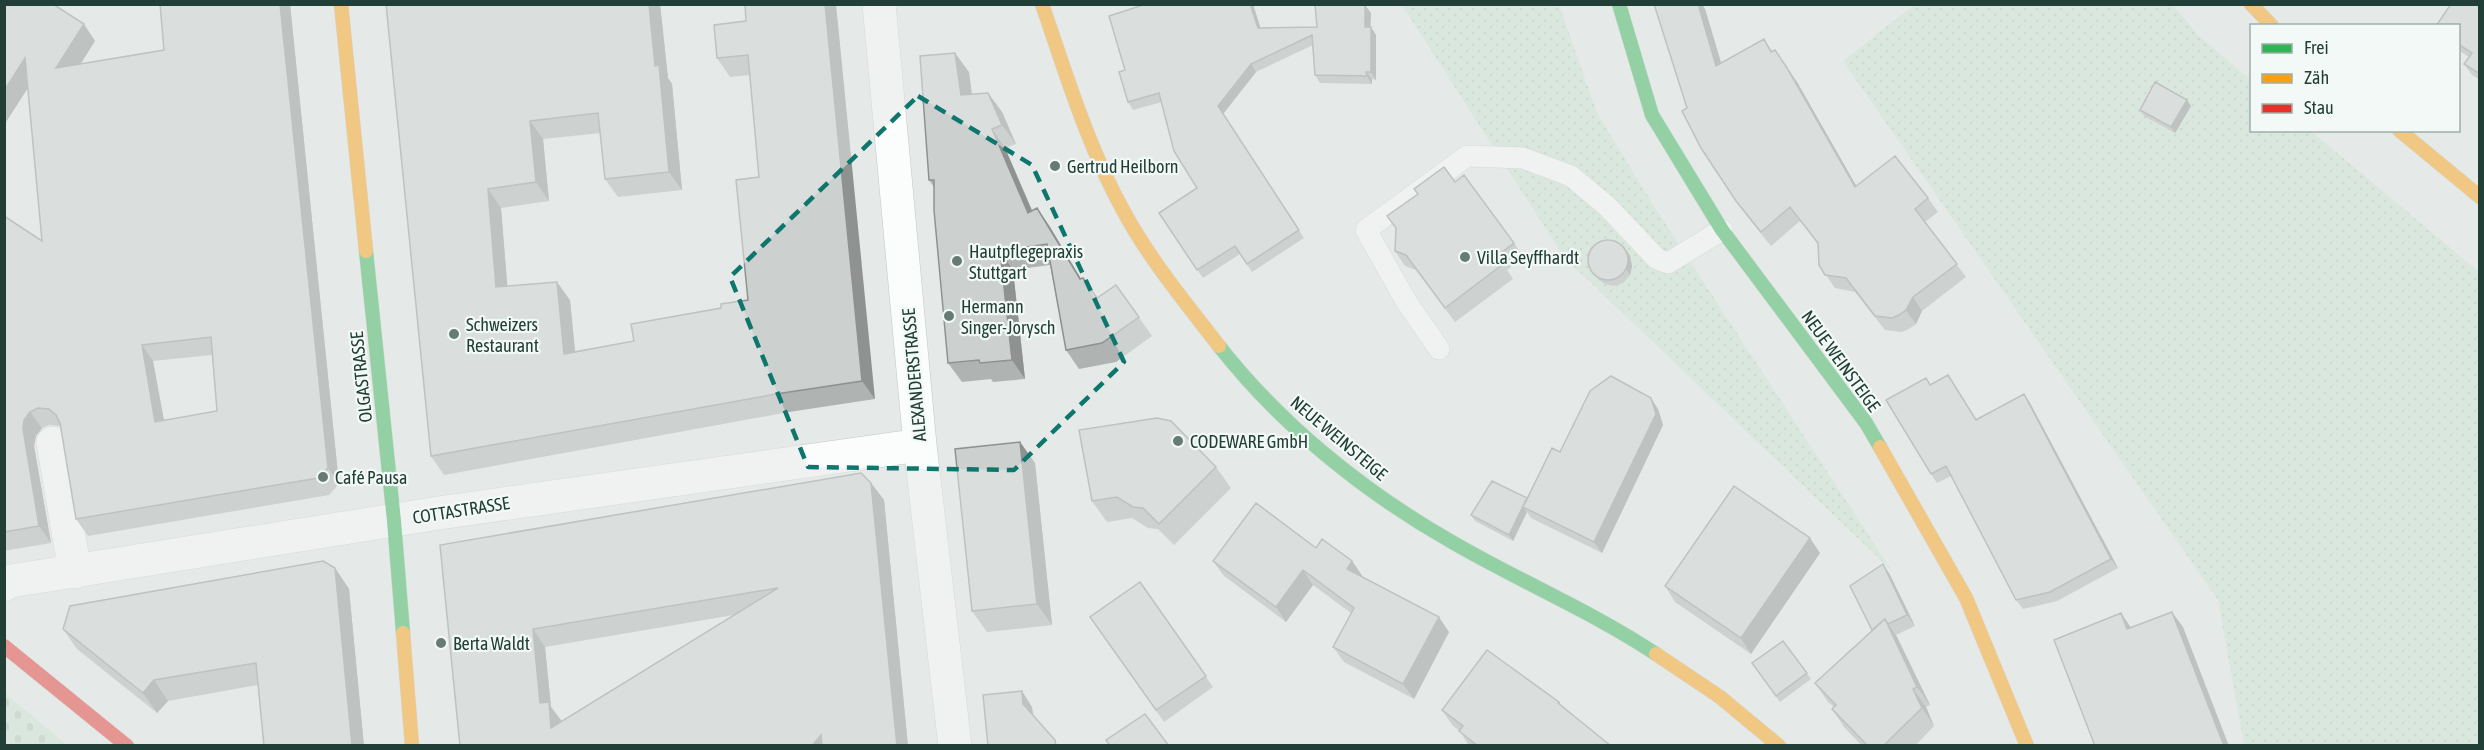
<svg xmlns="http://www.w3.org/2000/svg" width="2484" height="750" font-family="'Asap Condensed',sans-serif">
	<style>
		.cemetery { fill: url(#cemetery-stones) }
		.garden { fill: url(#garden-dots) }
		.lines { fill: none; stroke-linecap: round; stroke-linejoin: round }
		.lane-casing { stroke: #c2c7c5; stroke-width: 22 }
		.street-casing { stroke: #c2c7c5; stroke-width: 34 }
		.fast-casing { stroke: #c0c8c5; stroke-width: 15 }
		.slow-casing { stroke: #c0c8c5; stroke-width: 15 }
		.jam-casing { stroke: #c0c8c5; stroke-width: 15 }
		.lane { stroke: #fbfcfc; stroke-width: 21 }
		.street { stroke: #fbfcfc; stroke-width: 33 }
		.fast { stroke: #30b455; stroke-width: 14 }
		.slow { stroke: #ff9f0a; stroke-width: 14 }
		.jam { stroke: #e5322d; stroke-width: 14 }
		.wall { fill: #afb4b2; fill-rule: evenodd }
		.shaded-wall { fill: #8f9291 }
		.building { fill: #ccd1cf; stroke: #8f9291; stroke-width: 1.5; fill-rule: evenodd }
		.marked { fill: none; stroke: #0f766e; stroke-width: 4.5; stroke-dasharray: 12 8; stroke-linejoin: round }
		.poi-dot { fill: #667b74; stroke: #f3f9f6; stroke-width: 2 }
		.labels { text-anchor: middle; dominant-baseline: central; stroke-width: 4.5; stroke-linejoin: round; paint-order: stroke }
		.poi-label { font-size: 18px; fill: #213f36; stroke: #f3f9f6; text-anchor: start }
		.street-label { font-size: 18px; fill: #213f36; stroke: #f3f9f6 }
	</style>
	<defs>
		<pattern id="cemetery-stones" width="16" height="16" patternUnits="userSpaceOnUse" patternTransform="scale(1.5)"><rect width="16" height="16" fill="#cde4d4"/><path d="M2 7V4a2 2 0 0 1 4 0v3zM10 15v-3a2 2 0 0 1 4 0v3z" fill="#b0c5b7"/></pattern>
		<pattern id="garden-dots" width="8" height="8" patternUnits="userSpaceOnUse" patternTransform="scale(1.5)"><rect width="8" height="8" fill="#cde4d4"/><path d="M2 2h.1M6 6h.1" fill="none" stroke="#b0c5b7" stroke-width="1.8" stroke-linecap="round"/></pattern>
	</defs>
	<rect width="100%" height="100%" fill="#e5eae8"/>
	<path class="cemetery" d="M5,693L67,745H5Z"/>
	<path class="garden" d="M1402,5H1559L1597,113L1654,206L1892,571L1564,257Z
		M1914,5H2173L2198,35L2251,80L2252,130L2311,131L2479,272V745H2244L2218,600L1843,61Z"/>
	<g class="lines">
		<g class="lane-casing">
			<path id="lane" d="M1439,349L1406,301L1366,230L1467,156L1523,158L1571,176L1607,206L1657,259L1668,263L1722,230"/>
		</g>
		<g class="street-casing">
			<path id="street" d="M879,4L920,445L955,746
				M53,443L75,572
				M4,585L11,581L439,513L920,445"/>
		</g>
		<g class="fast-casing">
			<path id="fast" d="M1619,4L1652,115L1722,230L1866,423L1880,447
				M366,251L394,521L403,633
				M1219,346C1281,425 1364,492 1452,542C1519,581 1591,611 1656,654"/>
		</g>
		<g class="slow-casing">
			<path id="slow" d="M341,4L366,251
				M1042,4C1066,74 1088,147 1124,212C1150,260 1186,303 1219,346
				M2251,4L2272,26
				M2399,130L2480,197
				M1880,447L1966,598L2027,746
				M403,633L412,746
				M1656,654L1720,697L1779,746"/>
		</g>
		<g class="jam-casing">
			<path id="jam" d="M4,646L127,746"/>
		</g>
		<use href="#lane" class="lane"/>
		<use href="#street" class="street"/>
		<use href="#fast" class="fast"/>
		<use href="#slow" class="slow"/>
		<use href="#jam" class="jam"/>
	</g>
	<path class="wall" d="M4,4L95,41L81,64L164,50L160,4H290L339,484L329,495L88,536L76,519L60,426L49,425L42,428L36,436L34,446L51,543L4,551V216L42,241L28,88L4,125ZM212,355L217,411L164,420L153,361Z
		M386,4H660L668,78L672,84L682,190L618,197L605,179L601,133L543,139L549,201L501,208L507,286L570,300L575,351L634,341L721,308L748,300L759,177L750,75L730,77L717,58L746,21L875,399L789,412L444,475L431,456Z
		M1146,4H1253L1260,28L1317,27L1371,13L1370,27L1376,35V80L1372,79V84L1320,83L1315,75L1313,45L1256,72L1223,114L1304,238L1252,272L1240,254L1203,278L1159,213L1197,188L1162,102L1133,110L1128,102L1125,70Z
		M2480,4V80L2472,75L2464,64L2469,57L2458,50V26Z
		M1705,9L1721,63L1764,39L1772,51L1797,82L1856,186L1928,198L1938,212L1925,222L1966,277L1922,311L1916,324L1909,329L1902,332L1885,330L1855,292L1835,288L1819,265L1818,244L1800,221L1771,246L1746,215L1736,201L1687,108Z
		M969,72L972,94L988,93L1002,112L1016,144L1005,148L1032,210L1037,208L1050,227L1081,279L1097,298L1116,285L1152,336L1116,362L1079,369L1066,350L1050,265L1013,270L1025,379L993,382L991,379L962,382L948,363L934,187L929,180Z
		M2191,106L2175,133L2144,116L2140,110Z
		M1455,182L1514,243L1524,257L1507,270L1513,279L1455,322L1416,270L1405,266L1395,251Z
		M1626,250L1630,256L1632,266L1630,275L1623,283L1613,286L1603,283L1595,276L1591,270Z
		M1948,375L1976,419L2024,394L2030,403L2118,568L2057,601L2023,609L2016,600L1951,476L1937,483L1931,474L1926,378L1931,385Z
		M1658,409L1663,425L1602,553L1531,518L1527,512L1513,541L1475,521L1471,515L1528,498L1560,452Z
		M1020,442L1035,463L1052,625L987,632L972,611Z
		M1216,467L1231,488L1174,545L1158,529L1148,528L1132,518L1107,522L1092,501Z
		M871,483L884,500L908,746H460L440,545ZM734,615L561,722L551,707L545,647Z
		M1316,548L1352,561L1363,577L1449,632L1414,699L1344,662L1333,647L1351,613L1313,585L1286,622L1224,576L1213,561Z
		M1820,553L1751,654L1675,602L1665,586Z
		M1883,564L1890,575L1915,626L1896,635L1930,705L1926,707L1934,726L1915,746H1862L1844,727L1832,709L1834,707L1828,702L1815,683L1872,630Z
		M335,568L349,589L364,746H264L258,685L168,701L157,713L77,649L63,629Z
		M1140,582L1213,687L1164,722L1090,617Z
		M1783,641L1811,679L1780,702L1752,663Z
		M1559,702L1563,707L1611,746H1469L1460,731L1453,726L1442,710Z"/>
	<path class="shaded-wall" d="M280,4H290L339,484L328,468Z
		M649,4H660L668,78L672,84L682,190L669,172L655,66Z
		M825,4H836L875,399L862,381Z
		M1250,4H1253L1263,36L1258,28Z
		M1698,4H1702L1705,9L1726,79L1716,66Z
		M1365,5L1371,13L1370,35L1365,27Z
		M84,24L95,41L67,84L56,68Z
		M1371,27L1376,35V80L1371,72Z
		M1775,50L1797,82L1865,201L1855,187Z
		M955,53L969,72L974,114L961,95Z
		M25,58L36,75L4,125V91Z
		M1251,64L1256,72L1223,114L1304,238L1218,106Z
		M1366,72L1372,79V84L1367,76Z
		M988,93L1002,112L1016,144L1002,125Z
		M2187,100L2191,106L2175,133L2171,127Z
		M530,121L543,139L549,201L536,182Z
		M992,129L1005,148L1041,232L1028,213Z
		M488,189L501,208L509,305L496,287Z
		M1037,208L1050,227L1093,299L1080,279Z
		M1626,250L1630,256L1632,266L1630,275L1626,269Z
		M1000,251L1013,270L1025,379L1012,360Z
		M557,282L570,300L577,372L564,354Z
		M1913,297L1922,311L1916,324L1906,310Z
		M142,345L153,361L167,438L155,422Z
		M2024,394L2030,403L2118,568L2111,559Z
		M1651,398L1658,409L1663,425L1602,553L1594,542Z
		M30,412L42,428L36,436L34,446L51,543L39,526L23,429L24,420Z
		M1020,442L1035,463L1052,625L1037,604Z
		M871,483L884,500L908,746H897Z
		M1527,498L1523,507L1527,512L1513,541L1509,535Z
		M1810,538L1820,553L1751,654L1741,638Z
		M1352,561L1363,577L1358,584L1347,569Z
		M1883,564L1890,575L1915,626L1907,615Z
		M335,568L349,589L364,746H352Z
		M1303,570L1313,585L1286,622L1276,607Z
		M2172,612L2183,627L2229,746H2224Z
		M2121,613L2132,629H2127Z
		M1439,617L1449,632L1414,699L1403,684Z
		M1885,619L1897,637L1930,705L1917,687Z
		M533,629L545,647L551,707L561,720L563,746L551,728L540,703Z
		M154,680L168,701L157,713L143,693Z
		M1913,689L1926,707L1934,726L1922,708Z
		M1022,691L1032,707L1034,720L1023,704Z
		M821,735L829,746H812Z"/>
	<path class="building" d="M4,4H53L84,24L56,68L164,50L160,4H280L328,468L318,478L76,519L60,423L56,415L49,409L38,408L30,412L24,420L23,429L39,526L4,532V216L42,241L25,58L4,91ZM211,337L217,411L155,422L142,345Z
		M386,4H649L655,66L659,65L669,172L605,179L598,113L530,121L536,182L488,189L496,287L557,282L564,354L634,341L631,324L721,308V304L748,300L736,180L759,177L748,55L717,58L714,25L746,21L745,4H825L862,381L776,394L431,456Z
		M1146,4H1250L1258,28L1317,27L1315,4L1365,5V27H1371V72H1366L1367,76L1315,75L1312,35L1251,64L1218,106L1299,230L1247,264L1235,246L1197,270L1159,213L1197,188L1174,151L1159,93L1128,102L1119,72L1125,70L1109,16Z
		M1654,4H1698L1716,66L1764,39L1771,52L1775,50L1787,68L1855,187L1895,156L1928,198L1915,209L1957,264L1913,297L1906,310L1899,315L1892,318L1875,316L1846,278L1825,275L1819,265L1818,243L1790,207L1761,232L1736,201L1701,148L1682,111L1687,108Z
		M2451,4H2480V74L2464,64L2472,53L2458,44V26H2436Z
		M955,53L961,95L988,93L1002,125L992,129L1028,213L1037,208L1080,279L1083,278L1097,298L1116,285L1139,317L1102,343L1066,350L1047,244L1000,251L1012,360L980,363L979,360L948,363L934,210V180H929L920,56Z
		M2155,82L2187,100L2171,127L2140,110Z
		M1444,167L1455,182L1464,175L1514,243L1497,256L1503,264L1445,308L1406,255L1395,251L1396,228L1387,216L1418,194L1414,189Z
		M1588 260a20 20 0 1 1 40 0a20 20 0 1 1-40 0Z
		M1948,375L1976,420L2024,394L2111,559L2050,592L2016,600L1946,466L1931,474L1886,400L1926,378L1930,385Z
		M1611,376L1651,398L1656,414L1594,542L1523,507L1552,448L1560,452L1590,391Z
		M1157,418L1171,421L1216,467L1159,524L1143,508L1133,507L1117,497L1092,501L1079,430Z
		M1020,442L1037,604L972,611L955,449Z
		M861,473L871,483L897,746H822L821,735L812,746H460L440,545ZM778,588L551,728L549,702L540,703L533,629Z
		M1492,481L1527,498L1509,535L1471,515Z
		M1734,486L1810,538L1741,638L1665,586Z
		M1256,503L1316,548L1322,539L1352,561L1347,569L1439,617L1403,684L1333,647L1354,608L1303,570L1276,607L1213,561Z
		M323,561L335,568L352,746H264L256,663L154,680L143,693L63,629L70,606Z
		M1883,564L1907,615L1888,624L1885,619L1872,630L1850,586Z
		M1140,582L1206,676L1156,710L1090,617Z
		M2172,612L2224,746H2095L2054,640L2121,613L2127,629Z
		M1885,619L1917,687L1913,689L1922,708L1883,746H1868L1832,709L1836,705L1815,683Z
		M1783,641L1807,673L1776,696L1752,663Z
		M1487,650L1559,702L1558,703L1611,746H1478L1459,731L1463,726L1442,710Z
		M1022,691L1023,704L1055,740L1056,746H988L983,695Z
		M1145,714L1169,746H1110L1106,740Z"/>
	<path d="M0 0H2484V750H0ZM918,96L1032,165L1124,362L1014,470L808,467L730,277Z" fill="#e5eae8" fill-opacity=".55" fill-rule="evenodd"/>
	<path class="marked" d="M918,96L1032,165L1124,362L1014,470L808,467L730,277Z"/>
	<g class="poi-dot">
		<circle cx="1055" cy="166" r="6"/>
		<circle cx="1465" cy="257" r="6"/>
		<circle cx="957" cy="261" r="6"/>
		<circle cx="949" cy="316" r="6"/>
		<circle cx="454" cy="334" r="6"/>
		<circle cx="1178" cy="441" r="6"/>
		<circle cx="323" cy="477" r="6"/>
		<circle cx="441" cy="643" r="6"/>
	</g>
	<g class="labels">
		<g class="poi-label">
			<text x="1067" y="166">Gertrud Heilborn</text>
			<text x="969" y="251">Hautpflegepraxis<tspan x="969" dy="21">Stuttgart</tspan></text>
			<text x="1477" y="257">Villa Seyffhardt</text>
			<text x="961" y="306">Hermann<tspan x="961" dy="21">Singer-Jorysch</tspan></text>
			<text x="466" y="324">Schweizers<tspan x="466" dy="21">Restaurant</tspan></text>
			<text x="1190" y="441">CODEWARE GmbH</text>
			<text x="335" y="477">Café Pausa</text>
			<text x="453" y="643">Berta Waldt</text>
		</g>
		<g class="street-label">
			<text transform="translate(1841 361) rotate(54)">NEUE WEINSTEIGE</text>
			<text transform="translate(914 375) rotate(-95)">ALEXANDERSTRASSE</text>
			<text transform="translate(361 377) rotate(-96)">OLGASTRASSE</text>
			<text transform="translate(1339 438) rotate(40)">NEUE WEINSTEIGE</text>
			<text transform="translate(461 510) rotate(-9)">COTTASTRASSE</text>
		</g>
	</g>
	<rect width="2484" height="750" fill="none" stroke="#213f36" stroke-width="12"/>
	<rect x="2250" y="24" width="210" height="108" fill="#f3f9f6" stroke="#9fafa9" stroke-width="1.5"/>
	<rect x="2262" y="44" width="30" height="9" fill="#30b455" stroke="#9fafa9" stroke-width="1.5"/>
	<text x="2304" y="54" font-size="18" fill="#213f36">Frei</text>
	<rect x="2262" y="74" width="30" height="9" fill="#ff9f0a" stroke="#9fafa9" stroke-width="1.5"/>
	<text x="2304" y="84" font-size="18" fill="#213f36">Zäh</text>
	<rect x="2262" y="104" width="30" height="9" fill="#e5322d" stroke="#9fafa9" stroke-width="1.5"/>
	<text x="2304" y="114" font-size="18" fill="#213f36">Stau</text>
</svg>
